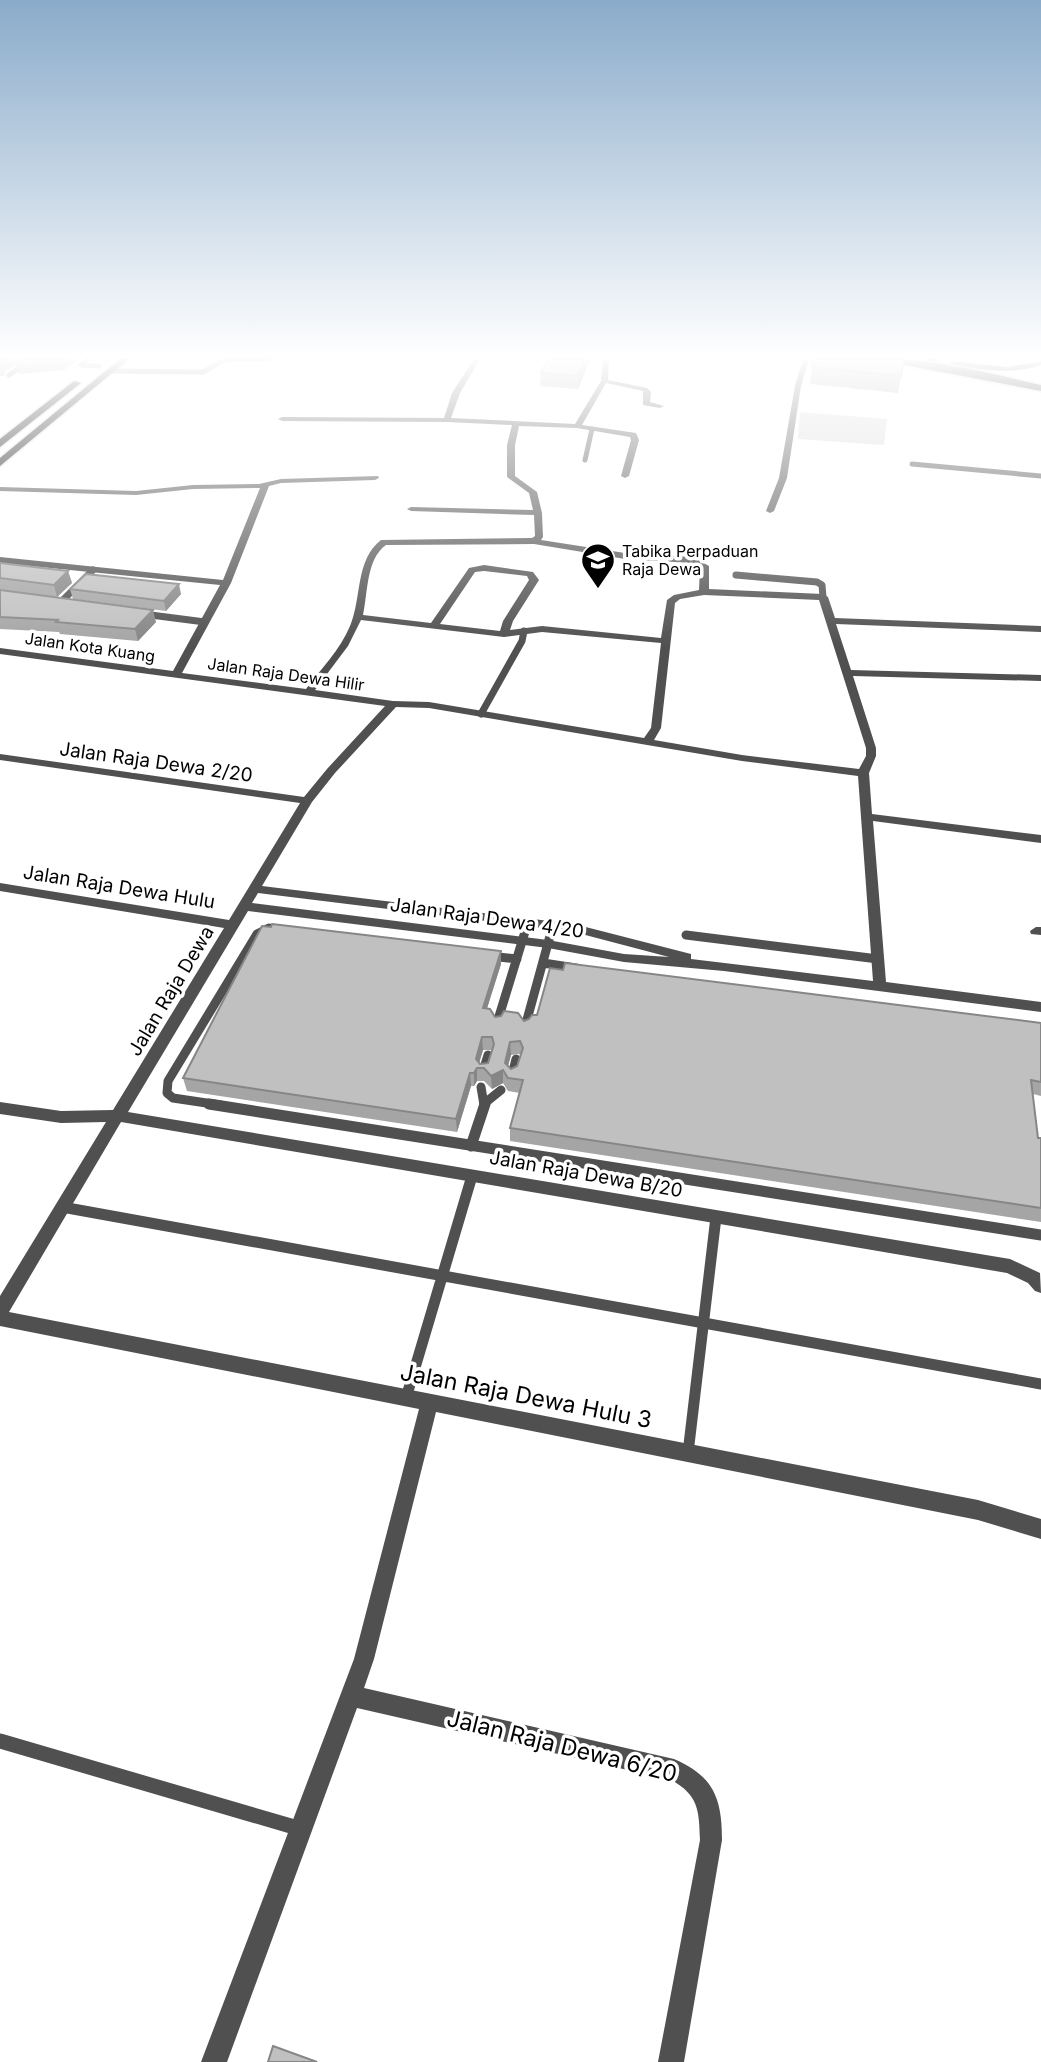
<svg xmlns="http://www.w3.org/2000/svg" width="1041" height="2062" font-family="Inter,sans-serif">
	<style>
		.green { fill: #d7d7d7 }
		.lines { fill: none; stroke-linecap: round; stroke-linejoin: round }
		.primary-casing { stroke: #dbdbdb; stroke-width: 3 }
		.trunk-casing { stroke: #dbdbdb; stroke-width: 4 }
		.service-far4 { stroke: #505050; stroke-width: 5 }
		.service-far3 { stroke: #505050; stroke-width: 7 }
		.service-far2 { stroke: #505050; stroke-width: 9 }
		.service-far1 { stroke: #505050; stroke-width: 11 }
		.service { stroke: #505050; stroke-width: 15 }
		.minor { fill: #505050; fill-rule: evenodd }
		.secondary { fill: #1d1d1d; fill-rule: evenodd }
		.primary { fill: #000; fill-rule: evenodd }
		.trunk { fill: #000; fill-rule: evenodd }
		.wall { fill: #a5a5a5; fill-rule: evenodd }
		.shaded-wall { fill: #868686 }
		.building { fill: #c0c0c0; stroke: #868686; stroke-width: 2; fill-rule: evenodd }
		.labels { text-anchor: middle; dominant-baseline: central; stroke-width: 7; stroke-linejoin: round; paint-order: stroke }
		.far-poi-label { font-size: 16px; fill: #000; stroke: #fff; text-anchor: start }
		.far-street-label { font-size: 16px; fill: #000; stroke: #fff }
		.street-label { font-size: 19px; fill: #000; stroke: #fff }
		.near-street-label { font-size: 23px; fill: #000; stroke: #fff }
	</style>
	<rect width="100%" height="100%" fill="#fff"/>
	<path class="green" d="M800,412L887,419L884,445L798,439Z"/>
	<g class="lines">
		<g class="primary-casing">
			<path id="primary" d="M120,359H129L0,466V458Z
				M74,381L81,383L0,447V439Z"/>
		</g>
		<g class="trunk-casing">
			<path id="trunk" d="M873,359C929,357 987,373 1041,385V391Z"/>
		</g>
		<path class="service-far4" d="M87,359L81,365L99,366
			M110,371L203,372L226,359H268
			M9,375L32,359
			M585,460L592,429
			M912,464L1041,476"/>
		<path class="service-far3" d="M736,575L817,582L822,585L823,597
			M60,603L93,570
			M143,614L205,622
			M481,714L522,641L524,631"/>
		<path class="service-far2" d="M686,935L878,959
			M489,956L517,959
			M543,963L576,968
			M497,1023L528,922
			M525,1027L553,925
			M483,1071L488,1055
			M512,1075L516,1059
			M481,1087L484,1105
			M485,1103L501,1090
			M220,1105L173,1098L167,1093L168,1081L257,934L269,928"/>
		<path class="service-far1" d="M209,1104L1041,1235
			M471,1146L485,1104
			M62,1207L1041,1384
			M406,1398L472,1176
			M688,1453L716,1217"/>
		<path class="service" d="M0,1741L301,1829"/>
		<path class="minor" d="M474,359H480L460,393L451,418L575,424L601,381L603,359H609L608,380L647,388L651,392L650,402L664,406L660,408L643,405V391L606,383L582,425L636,433L639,440L629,476L625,478L621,476L631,440L630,437L577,428L519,426L515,445V476L537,492L542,513L543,537L541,540L625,553L693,557L709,566V589L823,594L828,597L835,618L1041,626V632L836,624L851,670L1041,675V681L853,676L876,748V756L869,773L872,814L1041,835V843L873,821L886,982L1041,1002V1012L724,971L624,962L548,948L248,911L128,1112L1010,1259L1040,1273L1041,1293L1035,1291L1028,1283L1007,1273L121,1122L9,1312L978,1500L1041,1519V1539L978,1520L436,1412L374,1659L364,1688L674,1759C714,1776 722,1799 722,1840L684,2062H658L700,1840C699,1811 699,1795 671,1780L357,1708L227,2062H201L354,1659L419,1409L0,1326V1296L106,1122L61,1123L0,1114V1102L61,1111L113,1110L224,928L0,891V883L229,920L300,803L0,760V754L304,797L327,769L385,706L0,654V648L173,671L220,585L0,563V557L223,580L260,488L193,489L136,495L0,491V487L136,491L193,485L259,484L281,479L378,476L379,478L375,480L281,483L269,486L231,583L182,673L306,689C321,669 340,650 350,626C362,598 355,560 381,540L532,538L535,536L534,515L411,511L407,509L411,507L533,510L529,493L507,477V445L512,425L447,422L282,421L278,419L282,417L444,418L452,393ZM534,544L625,559L691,563L700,567L699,590L674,595L667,600L661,638L542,626L510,630L513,621L539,580L533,572L484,565L469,568L431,623L363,615C368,593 366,559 386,545ZM484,571L527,576L529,580L503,621L500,631L440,624L475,572ZM704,595L819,600L866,748V756L859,769L742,755L654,740L661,728L675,603L680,599ZM361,620L504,637L542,632L661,643L651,728L644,738L429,702L393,701L315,690L348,646ZM396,707L429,708L742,761L858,776L873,981L691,959V954L574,924L262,886L312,802L335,773ZM258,893L574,932L669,957L624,954L548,940L252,903Z
			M803,359H809L801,386L787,478L774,511L770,513L766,511L779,478L795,386Z
			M1036,927H1041V935L1031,934L1030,931Z"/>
		<path class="secondary" d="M923,359H937L938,360L935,362Z
			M952,361L1008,367L1041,361V365C1012,375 980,370 950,364Z"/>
		<use href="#primary" class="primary"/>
		<use href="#trunk" class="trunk"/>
	</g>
	<path class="wall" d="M590,359L578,389L540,386L541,373Z
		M813,359H904L898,393L810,384Z
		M0,563L68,571L72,583L57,597L156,622L138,641L60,634L59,632L0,629Z
		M70,589L181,594L166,611L73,599Z
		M501,951V964L487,1008L495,1017L524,1021L537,1015L1041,1023V1096L1033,1094L1038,1138H1041V1222L510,1141V1128L520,1093L508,1091L503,1083L492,1089L484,1081H477L474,1086H471L457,1132L187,1091L183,1078ZM483,1050H492L488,1063L480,1064L479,1063ZM520,1054L517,1066L511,1069L508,1066L511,1055Z"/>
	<path class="shaded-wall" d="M8,359H24L6,371L4,376H0V367L3,361Z
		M64,359H79L64,370L19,374L17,365Z
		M585,359H590L578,389V376Z
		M68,571L72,583L57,597L54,585Z
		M179,584L181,594L166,611L164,601Z
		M153,610L156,622L138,641L135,629Z
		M501,951V964L483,1021V1008Z
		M482,1037L483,1050L477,1070V1081L474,1086V1073L476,1059Z
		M510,1042L511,1055L505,1076V1063Z
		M503,1070V1083L492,1089L491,1076Z
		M470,1073L471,1086L457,1132L456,1119Z"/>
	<path class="building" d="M0,359H8L3,361L1,367H0Z
		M25,359H64L61,360L17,365Z
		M548,359H585L578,376L541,373Z
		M813,359H904L901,376L812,367Z
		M0,563L68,571L54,585L0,578Z
		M86,574L179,584L164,601L70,589Z
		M0,590L153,610L135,629L56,622L58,620L0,617Z
		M272,924L501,951L483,1008L490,1009L495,1017L501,1016L504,1011L518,1013L524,1021L529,1019L532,1015H537L550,968L563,970L565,963L1041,1023V1082L1031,1080L1038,1138H1041V1208L510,1128L523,1080L508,1078L503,1070L491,1076L484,1068H477L474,1073H470L456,1119L183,1078L262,926L271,927ZM482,1037H492L494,1044L488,1063L480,1064L476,1059ZM520,1041L523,1048L517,1066L511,1069L505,1063L510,1042Z
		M273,2046L317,2062H268Z"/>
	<linearGradient id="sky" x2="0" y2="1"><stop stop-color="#8aabca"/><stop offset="0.55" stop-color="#fff"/><stop offset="1" stop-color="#fff" stop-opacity="0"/></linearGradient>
	<rect width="1041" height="647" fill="url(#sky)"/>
	<defs>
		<g id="school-pin" transform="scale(1.75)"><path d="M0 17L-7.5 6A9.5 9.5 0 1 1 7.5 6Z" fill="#000" stroke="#fff"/><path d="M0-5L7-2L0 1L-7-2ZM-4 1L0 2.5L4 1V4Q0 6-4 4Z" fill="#fff"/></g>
	</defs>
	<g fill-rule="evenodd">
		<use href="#school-pin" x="598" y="560"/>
	</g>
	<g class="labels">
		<g class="far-poi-label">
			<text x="622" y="551">Tabika Perpaduan<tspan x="622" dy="18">Raja Dewa</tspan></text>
		</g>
		<g class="far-street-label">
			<text transform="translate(90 647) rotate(8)">Jalan Kota Kuang</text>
			<text transform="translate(286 674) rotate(8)">Jalan Raja Dewa Hilir</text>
		</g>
		<g class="street-label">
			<text transform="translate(156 762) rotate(8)">Jalan Raja Dewa 2/20</text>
			<text transform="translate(119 887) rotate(9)">Jalan Raja Dewa Hulu</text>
			<text transform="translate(487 918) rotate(8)">Jalan Raja Dewa 4/20</text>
			<text transform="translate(171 991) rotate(-59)">Jalan Raja Dewa</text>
			<text transform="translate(586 1174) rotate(10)">Jalan Raja Dewa B/20</text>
		</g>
		<g class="near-street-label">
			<text transform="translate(526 1396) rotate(11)">Jalan Raja Dewa Hulu 3</text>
			<text transform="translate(562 1746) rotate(14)">Jalan Raja Dewa 6/20</text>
		</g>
	</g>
</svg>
